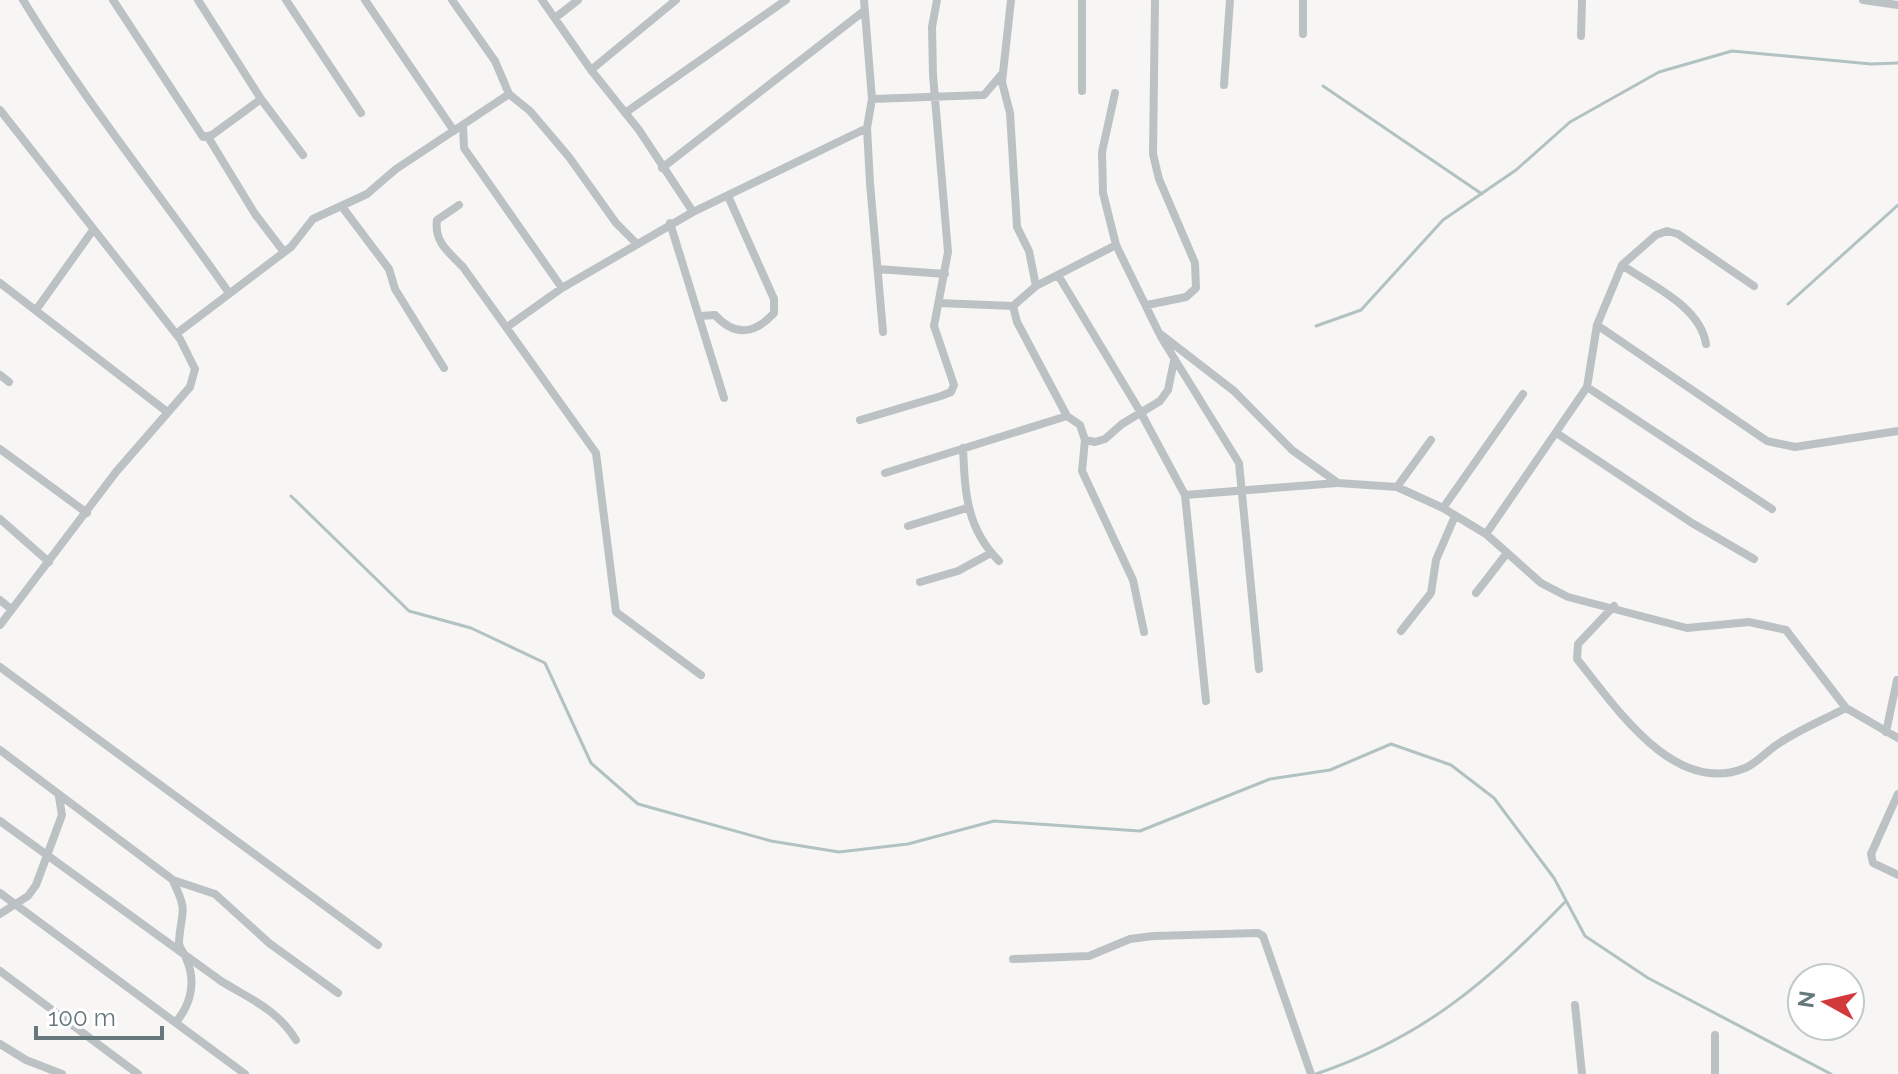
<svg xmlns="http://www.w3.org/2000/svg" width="1898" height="1074" font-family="Raleway,sans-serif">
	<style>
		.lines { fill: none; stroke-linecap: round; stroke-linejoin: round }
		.stream { stroke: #b2c2c2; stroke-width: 3 }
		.minor { stroke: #bcc2c4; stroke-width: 8 }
	</style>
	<rect width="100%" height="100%" fill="#f7f6f4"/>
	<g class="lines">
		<path class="stream" d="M1323,86L1482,194
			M1788,304L1898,205
			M1316,326L1361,310L1443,220L1516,170L1570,122L1659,72L1732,51L1871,64L1898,63
			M291,496L409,611L471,628L545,663L591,763L638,804L771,841L839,852L908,844L994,821L1140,831L1270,779L1330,770L1391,744L1451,765L1494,798L1554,878L1585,936L1648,978L1831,1074
			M1316,1074C1425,1037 1488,981 1566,901"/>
		<path class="minor" d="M23,0C85,102 161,195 229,293
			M113,0L203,137L212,135L261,99
			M198,0L261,99L303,155
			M286,0L361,113
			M365,0L454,131
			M452,0L495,61L509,94L530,111L569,157L616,223L636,243
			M864,0L872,99L867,128L870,183L883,332
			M1011,0L1002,82L1010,113L1017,227L1029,251L1036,286L1116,245
			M1082,0V91
			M1303,0V34
			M1863,0L1898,5
			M555,18L578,0
			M1581,36L1582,0
			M591,70L676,0
			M1224,85L1230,0
			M1115,93L1102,152L1103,193L1116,245L1159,333L1234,391L1292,450L1338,483L1397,487L1443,508L1486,534L1541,583L1568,597L1687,628L1749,622L1786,630L1846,708L1898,738
			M872,99L984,95L1001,75
			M0,110L180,339L195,369L190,387L116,472L0,625
			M625,113L786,0
			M463,125L464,148L562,288
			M208,137L255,214L284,252
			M662,168L864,11
			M459,205L437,220C434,243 449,252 463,267L596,453L616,612L701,675
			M343,208L389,269L395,289L444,368
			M693,212L867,128
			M670,223L724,398
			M1622,265C1652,286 1700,306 1706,344
			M878,269L945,274
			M1058,275L1141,413L1185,495L1206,701
			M0,283L166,411
			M1036,286L1013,306L1017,322L1067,416L1080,425L1085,440L1082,471L1133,580L1144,632
			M939,303L1013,306
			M1147,305L1186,297L1196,288L1195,263L1159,179L1153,154L1155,0
			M36,310L93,230
			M700,316L715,315C735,337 755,334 774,313V299L728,196
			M1597,325L1767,441L1795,447L1898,431
			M507,327L562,288L693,212L639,130L591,70L542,0
			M176,334L291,247L313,219L367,194L396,169L509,94
			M1161,337L1239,463L1259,669
			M0,375L9,382
			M1587,387L1772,509
			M860,420L941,396L951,392L954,385L934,326L948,252L933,75L932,27L937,0
			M1558,434L1692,523L1754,559
			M1085,440L1095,442L1105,439L1122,424L1160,401L1168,390L1174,361
			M963,448C965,492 966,528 999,561
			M0,449L87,513
			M885,473L1067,416
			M1397,487L1431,440
			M1185,495L1337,483
			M1443,508L1523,394
			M0,519L49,562
			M908,526L967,508
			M1486,534L1587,387L1597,325L1622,265L1656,235L1667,231L1678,234L1754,286
			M920,582L958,571L991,553
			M1476,593L1507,553
			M0,600L11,609
			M1614,606L1578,644L1577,659C1615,706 1674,797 1745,768C1757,763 1765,753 1775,746C1796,731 1823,720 1846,708
			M1401,631L1431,593L1436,560L1455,516
			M0,667L378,945
			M1886,732L1897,680
			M0,750L173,880L215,894L269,943L338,993
			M1898,794L1871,854L1873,863L1898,875
			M0,821L221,981C250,999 277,1009 296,1040
			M173,881C189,914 181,910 179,941C178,947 184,952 186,958C196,980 192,1003 176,1022
			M0,893L245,1074
			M0,914L28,896L36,885L62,815L59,797
			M1013,959L1089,956L1130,939L1153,936L1258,933L1263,936L1311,1074
			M0,971L138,1074
			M1575,1005L1582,1074
			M0,1044L26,1060L62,1074
			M1715,1074V1035"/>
	</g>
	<g transform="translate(1826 1002) rotate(278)"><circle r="38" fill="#ffffff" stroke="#c1c9cb" stroke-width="2"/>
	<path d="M0-6L14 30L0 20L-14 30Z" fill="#d2393a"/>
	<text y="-12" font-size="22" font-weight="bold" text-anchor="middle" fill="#65787c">N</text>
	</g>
	<path d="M36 1026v12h126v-12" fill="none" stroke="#65787c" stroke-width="4"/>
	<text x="48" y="1026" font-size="24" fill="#65787c" stroke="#ffffff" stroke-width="6" paint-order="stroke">100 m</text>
</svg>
